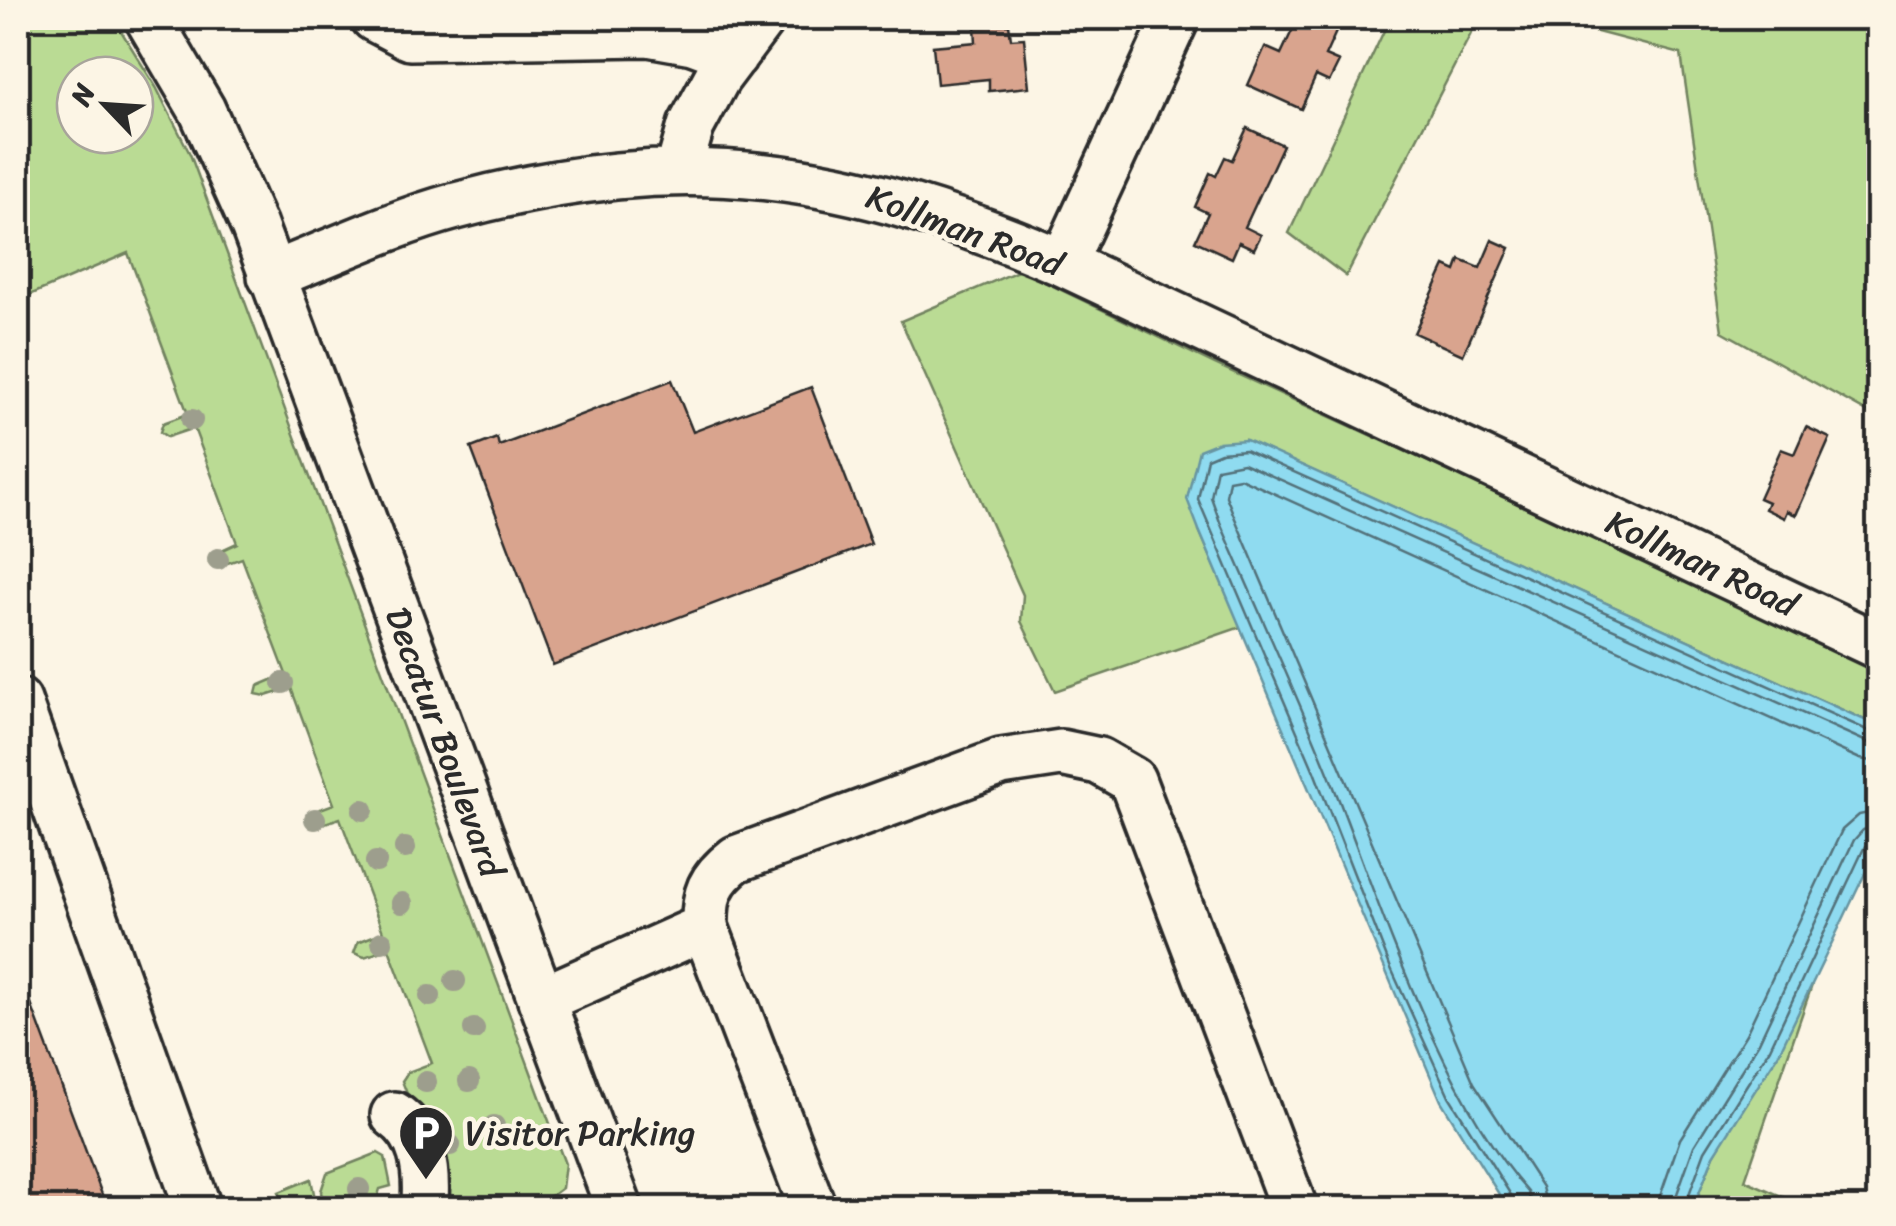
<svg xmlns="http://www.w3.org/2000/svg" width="1896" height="1226" font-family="Sriracha,sans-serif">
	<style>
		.green { fill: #badb94; stroke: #728360; stroke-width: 2.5; fill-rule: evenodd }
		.water { fill: #8fdbf0; stroke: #6795a1; stroke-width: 2.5 }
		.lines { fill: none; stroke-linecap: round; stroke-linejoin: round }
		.shore { stroke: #53717a; stroke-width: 2.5 }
		.building { fill: #d9a48e; stroke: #2b2b2b; stroke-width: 2.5 }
		.minor-casing { stroke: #2b2b2b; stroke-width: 52 }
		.minor { stroke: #fcf5e5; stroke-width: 45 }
		.tree { fill: #9d9e8d }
		.labels { text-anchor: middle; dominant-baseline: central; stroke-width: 9; stroke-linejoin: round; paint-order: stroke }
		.street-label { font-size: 35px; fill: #2b2b2b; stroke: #fcf5e5 }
		.poi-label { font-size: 35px; fill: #2b2b2b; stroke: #fcf5e5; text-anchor: start }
	</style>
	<rect width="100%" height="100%" fill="#fcf5e5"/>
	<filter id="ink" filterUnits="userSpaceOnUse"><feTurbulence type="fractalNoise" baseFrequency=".01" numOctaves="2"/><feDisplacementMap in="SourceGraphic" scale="20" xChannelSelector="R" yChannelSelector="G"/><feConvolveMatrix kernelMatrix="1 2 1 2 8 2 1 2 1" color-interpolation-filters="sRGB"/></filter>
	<g filter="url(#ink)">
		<path class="green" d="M18,18H113L156,87L190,154L565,1164L562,1188C531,1215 490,1208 452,1208L402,1081L408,1072L432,1063L389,949L364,957L354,953L358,942L383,932L340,818L316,826L307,821L312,812L334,804L291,688L266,696L256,694L258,686L286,674L242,558L219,566L209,562L211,555L237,543L194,428L167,437L160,432L163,423L188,414L128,253L18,300ZM75,75H135V135H75Z
			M1390,18H1479L1346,276L1289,233Z
			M1544,18H1878V418L1722,331L1681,54Z
			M1020,270L1215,364L1878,668V726L1245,440L1199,530L1241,627L1055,691L1021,621L1023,595L901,321Z
			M1812,985L1745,1180L1808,1208H1693L1714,1155Z
			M378,1153L385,1157L391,1186L380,1189L377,1199L350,1208H323L321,1191L327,1173Z
			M311,1179L317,1208H286L279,1192Z"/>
		<path class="water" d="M1246,440L1878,726V835L1870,863L1779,1053L1714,1155L1693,1208H1513L1500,1196L1441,1101L1199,530L1187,499L1199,450L1219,442Z"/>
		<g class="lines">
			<path class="shore" d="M1519,1208L1449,1096L1390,966L1313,769L1198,499L1207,458L1221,452L1245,450L1878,735
				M1532,1208L1528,1192C1442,1096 1384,916 1337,795C1301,703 1259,613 1220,522L1211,497L1217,468L1243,463L1878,747
				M1547,1208L1542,1187L1474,1083L1234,516L1226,496L1229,480L1240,478L1860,759L1878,762
				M1656,1208L1680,1139L1746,1034L1842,830L1859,815L1878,811
				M1672,1208L1694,1146L1759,1042L1854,840L1863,830L1878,826
				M1684,1208L1705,1151L1770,1048L1865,846L1878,839"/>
		</g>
		<path class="building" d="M1298,18H1327L1340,23L1325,56L1339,62L1329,82L1316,76L1301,109L1248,85L1265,47L1281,54Z
			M1009,24L1011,39L1024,38L1029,87L989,91V79L937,84L933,46L976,42L975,27Z
			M1247,128L1283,145L1245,227L1261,235L1254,249L1239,242L1232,258L1195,241L1208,213L1195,207L1210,173L1216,176L1225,157L1232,160Z
			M1492,240L1510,248L1463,355L1414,333L1445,266L1456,271L1460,260L1480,268Z
			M672,380L693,432L811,387L871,544L553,665L471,448L497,438L499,446Z
			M1806,427L1830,438L1796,515L1787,511L1784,518L1765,509L1768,502L1759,498L1781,449L1794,454Z
			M18,969L107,1208H18Z"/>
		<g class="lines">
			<g class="minor-casing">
				<path id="minor" d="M148,18L202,110L254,226L619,1208
					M374,18L410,37L648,33L693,41L734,56
					M678,172L691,126L717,78L762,18
					M1063,263L1176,18
					M271,276C332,252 393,223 456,206C686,144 848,171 1063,263L1878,646
					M18,701L198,1208
					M705,927L813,1208
					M541,1000L705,927C704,894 710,879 736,859L1001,762L1061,753L1099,761L1132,780L1294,1208
					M394,1115C423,1135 427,1169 425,1202"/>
			</g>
			<use href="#minor" class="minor"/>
		</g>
		<g class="tree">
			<circle cx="192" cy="420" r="11"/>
			<circle cx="218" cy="559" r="11"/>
			<circle cx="283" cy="683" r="11"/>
			<circle cx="363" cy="810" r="11"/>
			<circle cx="315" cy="819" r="11"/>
			<circle cx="405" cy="848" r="11"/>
			<circle cx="376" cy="862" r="11"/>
			<circle cx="402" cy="903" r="11"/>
			<circle cx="382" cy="942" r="11"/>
			<circle cx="455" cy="981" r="11"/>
			<circle cx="430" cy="996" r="11"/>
			<circle cx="474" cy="1029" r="11"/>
			<circle cx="469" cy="1081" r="11"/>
			<circle cx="426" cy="1082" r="11"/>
			<circle cx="494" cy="1126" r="11"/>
			<circle cx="450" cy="1145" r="11"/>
			<circle cx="359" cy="1189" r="11"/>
		</g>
	</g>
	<defs>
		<g id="parking-pin" transform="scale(2.875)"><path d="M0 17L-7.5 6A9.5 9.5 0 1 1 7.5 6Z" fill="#2b2b2b" stroke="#fcf5e5"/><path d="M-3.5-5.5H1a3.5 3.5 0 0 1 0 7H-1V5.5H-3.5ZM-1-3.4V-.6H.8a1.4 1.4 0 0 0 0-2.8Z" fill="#fff"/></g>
	</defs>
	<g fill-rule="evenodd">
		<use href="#parking-pin" x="426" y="1133"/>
	</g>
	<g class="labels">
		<g class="street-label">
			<text transform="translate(965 230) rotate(20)">Kollman Road</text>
			<text transform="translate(1702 563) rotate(25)">Kollman Road</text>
			<text transform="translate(445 742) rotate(70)">Decatur Boulevard</text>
		</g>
		<g class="poi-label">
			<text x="465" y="1133">Visitor Parking</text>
		</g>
	</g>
	<rect width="1896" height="1226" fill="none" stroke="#fcf5e5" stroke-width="60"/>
	<rect x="30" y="30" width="1836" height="1166" fill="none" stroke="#2b2b2b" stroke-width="4" filter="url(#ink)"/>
	<g transform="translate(105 105) rotate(295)"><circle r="48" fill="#fcf5e5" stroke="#a8a49b" stroke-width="2.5"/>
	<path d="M0-8L18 38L0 25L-18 38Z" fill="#2b2b2b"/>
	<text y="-15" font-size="28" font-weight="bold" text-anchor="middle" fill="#2b2b2b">N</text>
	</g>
</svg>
